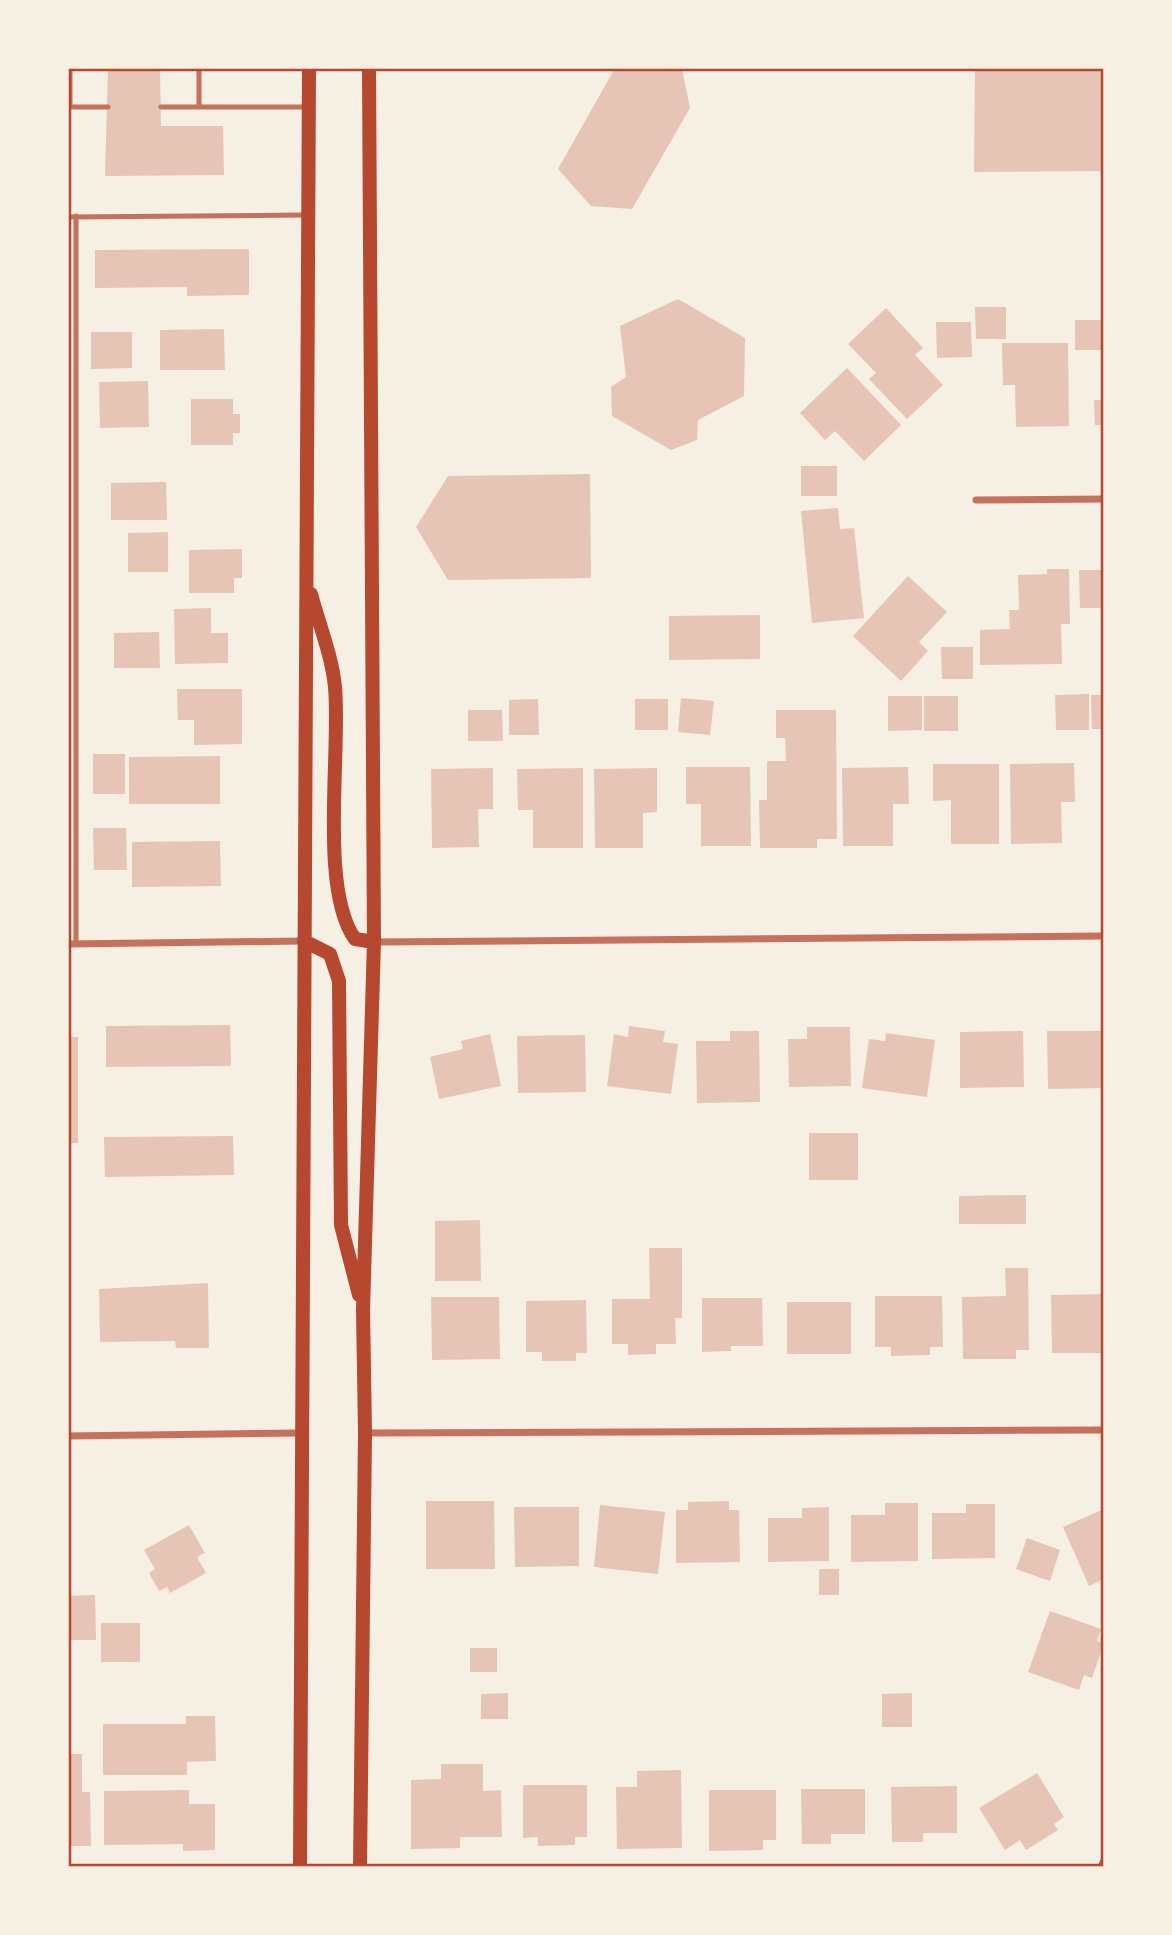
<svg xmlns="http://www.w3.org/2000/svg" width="1172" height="1935" font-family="Roboto,sans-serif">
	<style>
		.building { fill: #e6c5b7 }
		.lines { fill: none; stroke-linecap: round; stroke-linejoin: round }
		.service { stroke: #c5725c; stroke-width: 5 }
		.minor { stroke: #c5725c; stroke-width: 7 }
		.secondary { stroke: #b5482f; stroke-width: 14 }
		.neatline { fill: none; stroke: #b5482f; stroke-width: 2.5 }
	</style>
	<rect width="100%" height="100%" fill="#f6efe4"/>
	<path class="building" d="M108,68H160L161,126H223L224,175L105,176Z
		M615,68L682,69L690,108L632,209L591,206L558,169Z
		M975,68H1104V171L974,172Z
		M249,249V295L187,296V287L95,288V250Z
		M678,299L745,338L744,396L698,420L697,440L671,450L612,416L611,387L626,377L620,326Z
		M975,307H1006V339H976Z
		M886,308L923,348L915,355L943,385L907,419L869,379L876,373L848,344Z
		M1075,320H1104V350H1075Z
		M936,322H971L972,357L937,358Z
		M224,329L225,370H160V330Z
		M91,332H132V368L91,369Z
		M1002,343H1068L1069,426L1016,427L1015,385H1003Z
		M847,368L901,425L864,461L835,431L825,440L800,413Z
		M148,381L149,427L100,428L99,382Z
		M191,399H233V414H240V433H233V445H191Z
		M1094,400H1104V425H1095Z
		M801,466H837V496H801Z
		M590,474L591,578L448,580L416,527L448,476Z
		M166,482L167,520H111V483Z
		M838,508L840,529L854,528L864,618L812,623L801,511Z
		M168,532V572H128V533Z
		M242,549V578H234V593H189V550Z
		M1047,569H1069L1070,624H1061L1062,664L980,665V630L1010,629L1009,610H1019L1018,575L1047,574Z
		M1079,570H1104V608H1080Z
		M908,576L947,612L919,642L928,651L901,681L853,636Z
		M211,608V633H228V663L175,664L174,609Z
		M760,615V659L669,660V616Z
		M159,632L160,668H114V633Z
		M941,647H973V679H942Z
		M177,689H242V744L194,745V720H178Z
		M1089,694V730H1056L1055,695Z
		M1091,695H1104V729H1092Z
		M888,696H922V730L888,731Z
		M924,696H958V731H924Z
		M681,698L714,701L710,735L678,732Z
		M538,699L539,735H509V700Z
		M635,699H668V730H635Z
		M468,710H502L503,741H468Z
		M776,710H836L837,839H817V848H760L759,800H767V761H786L785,738H776Z
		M93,754H125V794H93Z
		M220,756V804H129V757Z
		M1074,763L1075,802H1061L1062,843L1011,844L1010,764Z
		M933,764H999V844H951V800L933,801Z
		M686,767H750L751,846H701V804H686Z
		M908,767L909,804H893V846H843L842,768Z
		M493,768V809H478L479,847L432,848L431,769Z
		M583,768V848H533V810H518L517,769Z
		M657,768V812L643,813V848H595L594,769Z
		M93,828H126L127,870H94Z
		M220,841L221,886L132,887V842Z
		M230,1025L231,1066L106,1067V1026Z
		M629,1026L665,1031L663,1042L678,1044L671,1094L607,1086L614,1034L628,1037Z
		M807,1027H850L851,1086L789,1087L788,1039H807Z
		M730,1031H759L760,1102L697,1103L696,1041H730Z
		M1023,1031L1024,1087L960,1088V1032Z
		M1047,1031H1104V1088L1048,1089Z
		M886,1033L935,1040L927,1097L862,1088L869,1039L885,1041Z
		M490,1034L501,1086L439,1099L430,1057L463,1049L461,1041Z
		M585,1035L586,1092L518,1093L517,1036Z
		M68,1037H78V1143H68Z
		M809,1133H858V1180H809Z
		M233,1136L234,1175L105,1177L104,1137Z
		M1026,1195V1224H959V1196Z
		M480,1220L481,1281H435V1221Z
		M649,1248H682V1318H675L676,1344H656V1354L628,1355V1344H612V1299H650Z
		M1005,1268H1028L1029,1350H1016V1359H963L962,1297L1006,1296Z
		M208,1283L209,1348H176L175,1341L100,1342L99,1289Z
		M1104,1294V1353H1052L1051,1295Z
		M875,1296H942L943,1347H930V1355L891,1356V1347H875Z
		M431,1297H499L500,1359L432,1360Z
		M702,1298H762L763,1346H731V1351L702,1352Z
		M586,1300L587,1353H576V1361H542V1352H526V1301Z
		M787,1302H851V1354H787Z
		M426,1501H494L495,1569H426Z
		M729,1501V1510H739L740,1562L676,1563V1510H688V1502Z
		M885,1503H918V1561L851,1562V1515H885Z
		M966,1504H995V1558L932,1559V1513H966Z
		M600,1505L665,1512L658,1574L594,1567Z
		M514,1507H579V1566L515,1567Z
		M829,1507V1561L768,1562V1518H802V1508Z
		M1104,1509V1579L1089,1586L1063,1527Z
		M189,1525L205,1553L197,1557L206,1573L170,1593L167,1587L159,1591L149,1573L155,1569L144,1550Z
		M1027,1538L1060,1550L1050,1581L1016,1569Z
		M819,1569H839V1595H819Z
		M95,1595L96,1640H68V1596Z
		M1050,1611L1101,1629L1097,1641L1104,1643L1092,1678L1084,1675L1079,1690L1028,1672Z
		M101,1623H140V1662H101Z
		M470,1648H497V1672H470Z
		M508,1693V1719H481V1694Z
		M912,1693V1727H882V1694Z
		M186,1716H215L216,1761L187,1762V1775H103V1724H186Z
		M68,1754H82V1792H90L91,1846H68Z
		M441,1764H483V1791L501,1790L502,1837H460V1848L411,1849V1780L441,1779Z
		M681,1770L682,1848L617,1849L616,1787H637V1771Z
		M1037,1773L1064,1817L1054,1824L1058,1830L1026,1850L1020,1840L1005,1850L979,1808Z
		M523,1785H587V1837H575V1845L538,1846V1837L523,1838Z
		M957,1786V1833H923V1842H892L891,1787Z
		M801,1789H865V1834H831V1844H802Z
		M189,1790V1804H215V1850L183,1851V1844L104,1845V1791Z
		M709,1790H776V1840H763V1850L709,1851Z
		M107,1864H187V1867H107Z"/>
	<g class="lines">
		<path class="service" d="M70,68V107H108
			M199,68V107H307
			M161,107H199
			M76,216V944
			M68,217L305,215"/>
		<path class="minor" d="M976,500L1104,499
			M374,942L1104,936
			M68,944L304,941
			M365,1433L1104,1430
			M68,1436L301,1433
			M1101,1867L1104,1860"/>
		<path class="secondary" d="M311,594C319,624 332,656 335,687C341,751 319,889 355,939L374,942
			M304,941L330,954L339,981L341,1225L359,1295
			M300,1867L309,68
			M360,1867L365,1433L363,1310L374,942L369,68"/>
	</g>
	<rect width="1172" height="1935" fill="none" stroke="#f6efe4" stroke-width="140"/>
	<rect x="70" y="70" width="1032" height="1795" class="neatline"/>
</svg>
